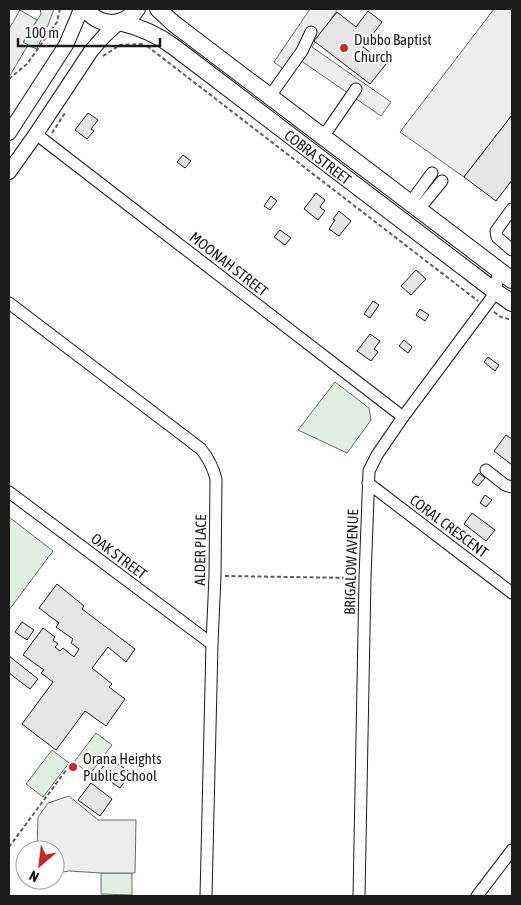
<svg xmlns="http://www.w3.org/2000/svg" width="521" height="905" font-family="'Asap Condensed',sans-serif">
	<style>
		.green { fill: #e0efe3; stroke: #6a6a6a }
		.parking { fill: #ededed; stroke: #6a6a6a }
		.building { fill: #e6e6e6; stroke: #1a1a1a }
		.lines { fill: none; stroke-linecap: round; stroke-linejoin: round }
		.minor-casing { stroke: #1a1a1a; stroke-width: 13 }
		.major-casing { stroke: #1a1a1a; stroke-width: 16 }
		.highway-casing { stroke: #1a1a1a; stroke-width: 18 }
		.path { stroke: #5f5f5f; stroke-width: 2; stroke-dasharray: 4 2.5; stroke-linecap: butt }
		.minor { stroke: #fff; stroke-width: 11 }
		.major { stroke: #fff; stroke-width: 14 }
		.highway { stroke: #fff; stroke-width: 16 }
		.poi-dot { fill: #c62828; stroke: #fff; stroke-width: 2 }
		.labels { text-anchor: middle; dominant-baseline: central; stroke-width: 4; stroke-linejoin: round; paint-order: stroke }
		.poi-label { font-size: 15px; fill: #1a1a1a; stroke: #fff; text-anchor: start }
		.street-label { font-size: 15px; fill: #1a1a1a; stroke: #fff }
	</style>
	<rect width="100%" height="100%" fill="#fff"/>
	<path class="green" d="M40,9H54L48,25L37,49L23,43L41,14Z
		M335,382L369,408L371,420L347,453L298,430Z
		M9,517L53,551L9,610Z
		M96,733L112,745L90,774L74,762Z
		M52,750L69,763L43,797L26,784Z
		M101,873H132V895L101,894Z"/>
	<path class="parking" d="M310,9H336L337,10L312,47L391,102L381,116L297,58L287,72L274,62Z
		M494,9H512V115L464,177L400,132Z
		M20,10L37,20L23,42L28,45L9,77V29Z
		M69,796L98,820H136L135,873H101L69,871L63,872L55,878V850H37L38,817L48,803Z"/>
	<path class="building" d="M368,11L382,22L363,47L386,64L370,84L314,41L337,12L356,27Z
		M88,113L98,120L91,129L94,131L87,139L75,130Z
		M512,115V180L496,201L464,177Z
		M183,155L191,161L185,168L177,162Z
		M316,193L325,200L320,207L325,211L318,220L304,209Z
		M271,196L277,201L270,210L264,206Z
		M339,211L351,221L339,236L329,229L335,220L333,219Z
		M280,230L291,238L285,245L274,237Z
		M416,270L426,279L411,295L401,286Z
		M373,301L379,305L370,318L364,314Z
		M420,309L429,315L425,321L416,315Z
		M370,334L380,341L374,349L378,352L371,361L357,351Z
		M404,340L412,347L408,353L399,346Z
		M488,357L499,365L495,371L484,362Z
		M506,435L512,439V465L494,451Z
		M479,473L485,478L478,486L472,482Z
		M485,495L492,500L486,507L480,503Z
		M472,513L495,530L486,541L464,524Z
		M57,584L84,606L82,609L135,649L126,662L108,647L92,668L112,684L109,687L125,699L106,726L85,711L56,750L22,724L53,682L41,673L44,670L23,655L43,628L55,637L53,640L58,644L55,647L60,651L63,648L74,657L79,649L71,643L73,639L56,627L59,623L39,608Z
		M22,622L34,630L27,640L15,632Z
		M9,656L38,679L30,689L9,673Z
		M110,758L131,773L120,788L98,773Z
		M91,783L112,799L100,816L78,800Z"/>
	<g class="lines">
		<g class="minor-casing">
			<path id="minor" d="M270,96L302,51L311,32
				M36,134L403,417
				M323,137L356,89
				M410,203L432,173
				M419,209L442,181
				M512,209L496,231L497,237L512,250
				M9,303L201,449C209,459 213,467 216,479L215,576L212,644L206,896
				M486,470L505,485L512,487
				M368,483L512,593
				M9,492L212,644
				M359,896L365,578L369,471L377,455L403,417L496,292L498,269
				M477,896L512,850"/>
		</g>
		<g class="major-casing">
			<path id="major" d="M9,133L66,45L75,24L81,9
				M9,172L36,134L91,51L105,35L118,23"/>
		</g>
		<g class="highway-casing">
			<g id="highway">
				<path d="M85,9C100,27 123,28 137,9"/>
				<path d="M158,9L173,23L512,280"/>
				<path id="s1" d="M119,22C140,27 157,34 174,47L496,292L512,303"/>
			</g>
		</g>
		<path class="path" d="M147,46L478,301
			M103,56L120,45L143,44
			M9,79L27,64L57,22L60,9
			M52,133L65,113
			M494,312L501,317L512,320
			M225,576L355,578
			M9,847L67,769
			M183,896H191"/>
		<use href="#minor" class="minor"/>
		<use href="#major" class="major"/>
		<use href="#highway" class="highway"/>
	</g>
	<g class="poi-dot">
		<circle cx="344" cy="48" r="5"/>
		<circle cx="73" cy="767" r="5"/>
	</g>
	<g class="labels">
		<g class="poi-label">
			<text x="354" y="39">Dubbo Baptist<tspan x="354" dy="17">Church</tspan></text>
			<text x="83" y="758">Orana Heights<tspan x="83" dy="17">Public School</tspan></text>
		</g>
		<g class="street-label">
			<text stroke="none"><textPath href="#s1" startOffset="242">COBRA STREET</textPath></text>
			<text transform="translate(229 264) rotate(38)">MOONAH STREET</text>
			<text transform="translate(449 526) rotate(37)">CORAL CRESCENT</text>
			<text transform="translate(200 550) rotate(-89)">ALDER PLACE</text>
			<text transform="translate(119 556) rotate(37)">OAK STREET</text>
			<text transform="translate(351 562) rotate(-88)">BRIGALOW AVENUE</text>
		</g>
	</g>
	<rect width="521" height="905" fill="none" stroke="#1a1a1a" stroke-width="20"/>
	<g transform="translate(40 865) rotate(208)"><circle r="24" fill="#ffffff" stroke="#a3a3a3"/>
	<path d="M0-4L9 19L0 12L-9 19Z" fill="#c62828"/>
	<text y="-8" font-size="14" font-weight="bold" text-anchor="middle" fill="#1a1a1a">N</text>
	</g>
	<path d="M18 38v8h142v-8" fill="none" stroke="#1a1a1a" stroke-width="2.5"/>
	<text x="25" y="38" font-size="15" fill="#1a1a1a" stroke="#ffffff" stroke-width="4" paint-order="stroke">100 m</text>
</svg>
